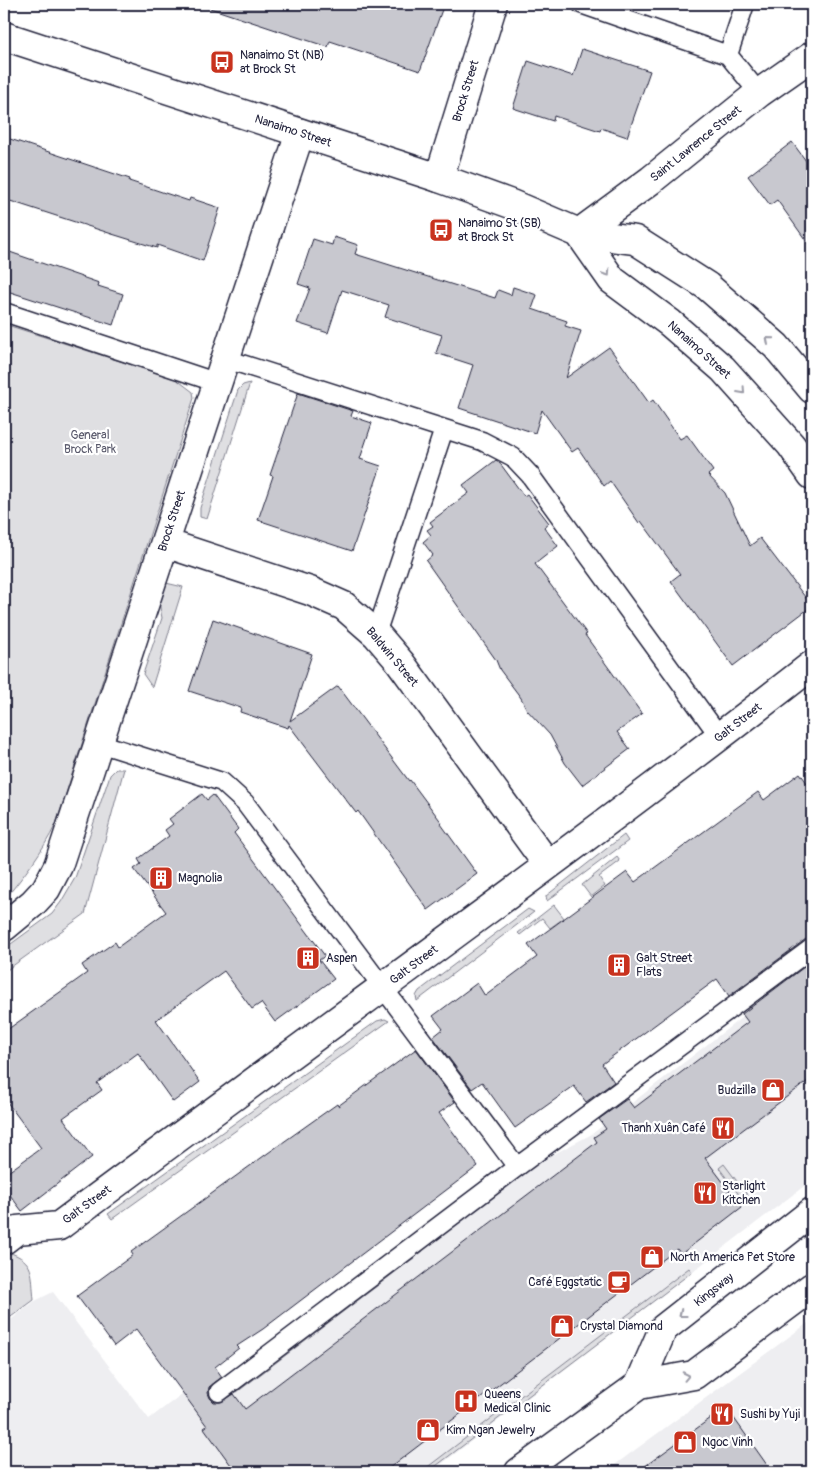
<svg xmlns="http://www.w3.org/2000/svg" width="816" height="1476" font-family="Pangolin,sans-serif">
	<style>
		.built { fill: #eeeef1 }
		.green { fill: #dfdfe2; stroke: #80808e }
		.building { fill: #c8c8cf; stroke: #22223b }
		.lines { fill: none; stroke-linecap: round; stroke-linejoin: round }
		.service-casing { stroke: #22223b; stroke-width: 21 }
		.minor-casing { stroke: #22223b; stroke-width: 31 }
		.secondary-casing { stroke: #22223b; stroke-width: 31 }
		.primary-casing { stroke: #22223b; stroke-width: 31 }
		.service { stroke: #fff; stroke-width: 18 }
		.minor { stroke: #fff; stroke-width: 28 }
		.secondary { stroke: #fff; stroke-width: 28 }
		.primary { stroke: #fff; stroke-width: 28 }
		.oneway { stroke: #9c9ca7 }
		.labels { text-anchor: middle; dominant-baseline: central; stroke-width: 4.5; stroke-linejoin: round; paint-order: stroke }
		.poi-label { font-size: 12px; fill: #22223b; stroke: #fff; text-anchor: start }
		.street-label { font-size: 12px; fill: #22223b; stroke: #fff }
		.park-label { font-size: 12px; fill: #5b5b6d; stroke: #fff }
	</style>
	<rect width="100%" height="100%" fill="#fff"/>
	<filter id="ink" filterUnits="userSpaceOnUse"><feTurbulence type="fractalNoise" baseFrequency=".02" numOctaves="2"/><feDisplacementMap in="SourceGraphic" scale="10" xChannelSelector="R" yChannelSelector="G"/><feConvolveMatrix kernelMatrix="1 2 1 2 8 2 1 2 1" color-interpolation-filters="sRGB"/></filter>
	<g filter="url(#ink)">
		<path class="built" d="M812,963V1180L431,1472H4V1325L35,1301L53,1292L149,1419L215,1369L232,1390L520,1172L592,1134Z
			M812,1320V1472H605Z"/>
		<path class="green" d="M4,324L176,379L193,392L194,398L56,824C42,852 24,876 4,900Z
			M250,383L207,519L200,517V508L238,390L243,385Z
			M166,583L183,587L152,687L143,674L162,618L159,602L163,587Z
			M116,769H124L85,914L4,972V949L52,914L61,902L75,878L110,775Z
			M624,835L628,841L547,901L546,896Z
			M617,857L620,861L599,877L605,886L591,897L582,885Z
			M554,905L564,918L550,928L542,918L520,935L518,933Z
			M528,909L534,912L417,1001L416,996L419,991Z
			M385,1019L389,1021L112,1219L108,1214L377,1021Z
			M724,1164L751,1200L746,1204L719,1168Z
			M421,1248L423,1251L237,1392L234,1390Z
			M8,1252C36,1261 31,1274 34,1300L4,1322V1253Z
			M689,1268L692,1272L428,1472H421Z"/>
		<path class="building" d="M211,4H444L420,71L330,41L328,47L282,32L210,8Z
			M582,49L650,71L627,137L601,128L600,131L554,116L553,121L513,108L528,61L573,76Z
			M4,137L130,179L129,181L189,201L190,198L220,208L203,261L157,245V248L112,234L4,199Z
			M792,142L812,169V249L777,200L770,205L748,176Z
			M334,237L358,245L355,254L495,298L498,290L511,295L513,287L537,295L532,309L567,321L565,326L581,331L566,378L609,347L649,403L653,400L680,439L687,435L713,471L708,475L725,493L750,546L760,538L812,606L733,666L671,581L680,574L641,521L639,523L610,481L604,486L578,448L572,452L542,410L535,433L459,408L473,365L436,353L442,335L385,317L389,305L342,290L328,333L297,323L310,288L298,284L313,239L332,245Z
			M4,250L99,283L98,286L123,294L113,325L4,290Z
			M298,393L353,411L351,416L372,423L360,459L381,466L352,551L258,520L273,476L270,475Z
			M496,460L499,462L524,496L527,494L549,523L544,527L558,546L535,564L587,634L585,635L642,714L617,732L630,749L582,785L565,763L550,735L527,710L521,698L500,670L496,660L426,561L433,555L423,542L431,535L427,530L433,526L430,522L469,493L463,485Z
			M213,619L312,654L290,721L338,686L409,781L410,780L442,823L441,824L477,874L428,910L358,811L356,813L289,725L288,728L240,712L241,708L189,691Z
			M800,773L812,790V938L806,939L729,996L717,979L602,1064L614,1082L586,1102L574,1086L515,1128L482,1082L472,1089L433,1037L443,1029L433,1016L477,983L485,996L537,957L528,945L627,872L635,882L758,792L764,800Z
			M202,794L207,800L213,795L238,829L234,833L325,956L319,960L334,979L275,1022L261,1003L252,1009L224,971L156,1020L200,1082L173,1102L138,1053L97,1083L102,1090L63,1118L92,1157L22,1211L4,1187V1175L41,1148L4,1098V1032L87,973L82,965L115,942L118,947L166,912L134,869L141,864L138,859L169,836L165,830L173,824L169,819Z
			M812,961V1078L705,1158L742,1207L681,1254L677,1249L384,1472H236L204,1428L207,1426L136,1329L114,1346L77,1296L133,1255L131,1252L268,1153L337,1104L338,1106L416,1049L455,1102L439,1113L478,1166L263,1329L237,1346L239,1348L215,1367L222,1377L209,1387L208,1393L210,1398L214,1402H221L234,1394L245,1409L597,1142L594,1137L606,1129L599,1119L627,1099L634,1108L748,1022L742,1014Z
			M726,1407L772,1472H637Z"/>
		<g class="lines">
			<g class="service-casing">
				<path id="service" d="M581,4L728,55L759,93
					M728,55L745,4
					M4,312L218,383
					M226,359L482,441L513,457L530,475L720,737
					M376,634L444,429
					M99,743L222,782L245,803L517,1167
					M219,1392L517,1167L812,948"/>
			</g>
			<g class="minor-casing">
				<path id="minor" d="M439,178L493,4
					M579,233L651,180L759,93L812,56
					M165,543L310,591L344,606L376,634L400,662L548,865
					M4,927L33,903L46,889L58,866L300,133
					M4,1240L17,1230L59,1226C310,1038 565,858 812,665"/>
			</g>
			<g class="secondary-casing">
				<path id="secondary" d="M4,36L439,178L511,204L579,233L635,240L707,286L776,346L812,389
					M579,233L612,280L670,323L723,369L791,445L812,475"/>
			</g>
			<g class="primary-casing">
				<path id="primary" d="M639,1385L663,1329L812,1212
					M519,1472L639,1385L694,1375L812,1287"/>
			</g>
			<use href="#service" class="service"/>
			<use href="#minor" class="minor"/>
			<use href="#secondary" class="secondary"/>
			<use href="#primary" class="primary"/>
		</g>
		<defs><path id="oneway-chevron" d="M-2-3.5L2.5 0L-2 3.5" fill="none" stroke-width="1.6" stroke-linecap="round" stroke-linejoin="round" transform="scale(1.25)"/></defs>
		<g class="oneway">
			<use href="#oneway-chevron" transform="translate(607 273) rotate(56)"/>
			<use href="#oneway-chevron" transform="translate(769 340) rotate(-139)"/>
			<use href="#oneway-chevron" transform="translate(742 391) rotate(48)"/>
			<use href="#oneway-chevron" transform="translate(682 1314) rotate(142)"/>
			<use href="#oneway-chevron" transform="translate(686 1376) rotate(-12)"/>
		</g>
	</g>
	<defs>
		<g id="bus-square" transform="scale(1.25)"><rect x="-9" y="-9" width="18" height="18" rx="4" fill="#c8321e" stroke="#fff"/><path d="M-5-6H5V4H4V6H2V4H-2V6H-4V4H-5ZM-3.5-4V0h7V-4ZM-3.5 1.2v1.5H-2V1.2ZM2 1.2v1.5H3.5V1.2Z" fill="#fff"/></g>
		<g id="building-square" transform="scale(1.25)"><rect x="-9" y="-9" width="18" height="18" rx="4" fill="#c8321e" stroke="#fff"/><path d="M-4-6H4V6H1V3H-1V6H-4ZM-2.5-4.3h1.7v1.8h-1.7ZM.8-4.3h1.7v1.8H.8ZM-2.5-1h1.7V.8h-1.7ZM.8-1h1.7V.8H.8Z" fill="#fff"/></g>
		<g id="shop-square" transform="scale(1.25)"><rect x="-9" y="-9" width="18" height="18" rx="4" fill="#c8321e" stroke="#fff"/><path d="M-5-2.5h2.3a2.7 3.5 0 0 1 5.4 0H5L5.5 6h-11ZM-1.5-2.5h3a1.5 2.3 0 0 0-3 0Z" fill="#fff"/></g>
		<g id="restaurant-square" transform="scale(1.25)"><rect x="-9" y="-9" width="18" height="18" rx="4" fill="#c8321e" stroke="#fff"/><path d="M-5-6h1v4h1v-4h1v4h1v-4h1v5L-1.5 .5V6h-2V.5L-5-1ZM5-6V6H3V1.5H1.5Q1.5-4 5-6Z" fill="#fff"/></g>
		<g id="cafe-square" transform="scale(1.25)"><rect x="-9" y="-9" width="18" height="18" rx="4" fill="#c8321e" stroke="#fff"/><path d="M-5.5-4.5H6V0H3Q3 3.5 0 3.5H-2.5Q-5.5 3.5-5.5 0ZM3-3.2v2h1.7v-2ZM-6 4.5H4V6H-6Z" fill="#fff"/></g>
		<g id="hospital-square" transform="scale(1.25)"><rect x="-9" y="-9" width="18" height="18" rx="4" fill="#c8321e" stroke="#fff"/><path d="M-5-5h3v3.5h4V-5h3V5h-3V1.5h-4V5h-3Z" fill="#fff"/></g>
	</defs>
	<g fill-rule="evenodd">
		<use href="#bus-square" x="222" y="62"/>
		<use href="#bus-square" x="441" y="230"/>
		<use href="#building-square" x="161" y="878"/>
		<use href="#building-square" x="308" y="958"/>
		<use href="#building-square" x="619" y="965"/>
		<use href="#shop-square" x="773" y="1090"/>
		<use href="#restaurant-square" x="723" y="1128"/>
		<use href="#restaurant-square" x="705" y="1193"/>
		<use href="#shop-square" x="652" y="1257"/>
		<use href="#cafe-square" x="619" y="1282"/>
		<use href="#shop-square" x="562" y="1326"/>
		<use href="#hospital-square" x="466" y="1401"/>
		<use href="#restaurant-square" x="722" y="1414"/>
		<use href="#shop-square" x="428" y="1430"/>
		<use href="#shop-square" x="685" y="1442"/>
	</g>
	<g class="labels">
		<g class="poi-label">
			<text x="240" y="55">Nanaimo St (NB)<tspan x="240" dy="14">at Brock St</tspan></text>
			<text x="458" y="223">Nanaimo St (SB)<tspan x="458" dy="14">at Brock St</tspan></text>
			<text x="178" y="878">Magnolia</text>
			<text x="326" y="958">Aspen</text>
			<text x="636" y="958">Galt Street<tspan x="636" dy="14">Flats</tspan></text>
			<text x="756" y="1090" text-anchor="end">Budzilla</text>
			<text x="706" y="1128" text-anchor="end">Thanh Xuân Café</text>
			<text x="722" y="1186">Starlight<tspan x="722" dy="14">Kitchen</tspan></text>
			<text x="670" y="1257">North America Pet Store</text>
			<text x="602" y="1282" text-anchor="end">Café Eggstatic</text>
			<text x="580" y="1326">Crystal Diamond</text>
			<text x="484" y="1394">Queens<tspan x="484" dy="14">Medical Clinic</tspan></text>
			<text x="740" y="1414">Sushi by Yuji</text>
			<text x="446" y="1430">Kim Ngan Jewelry</text>
			<text x="702" y="1442">Ngoc Vinh</text>
		</g>
		<g class="street-label">
			<text transform="translate(466 91) rotate(-73)">Brock Street</text>
			<text transform="translate(293 131) rotate(18)">Nanaimo Street</text>
			<text transform="translate(696 144) rotate(-39)">Saint Lawrence Street</text>
			<text transform="translate(699 350) rotate(42)">Nanaimo Street</text>
			<text transform="translate(172 521) rotate(-72)">Brock Street</text>
			<text transform="translate(392 657) rotate(50)">Baldwin Street</text>
			<text transform="translate(738 723) rotate(-38)">Galt Street</text>
			<text transform="translate(414 965) rotate(-37)">Galt Street</text>
			<text transform="translate(87 1205) rotate(-36)">Galt Street</text>
			<text transform="translate(714 1290) rotate(-38)">Kingsway</text>
		</g>
		<g class="park-label">
			<text x="90" y="435">General<tspan x="90" dy="14">Brock Park</tspan></text>
		</g>
	</g>
	<rect width="816" height="1476" fill="none" stroke="#fff" stroke-width="20"/>
	<rect x="10" y="10" width="796" height="1456" fill="none" stroke="#22223b" stroke-width="2" filter="url(#ink)"/>
</svg>
